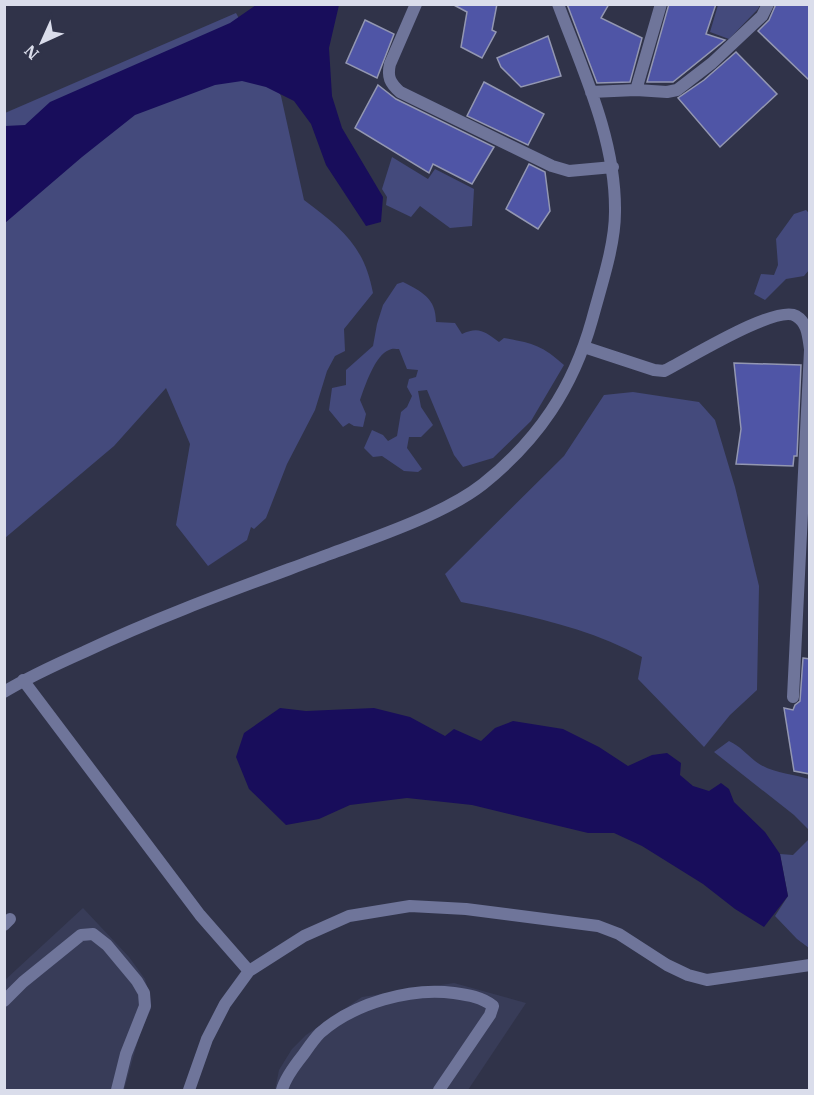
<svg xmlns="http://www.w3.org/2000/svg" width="814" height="1095" font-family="'IBM Plex Serif',serif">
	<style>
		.built { fill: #383c58 }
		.green { fill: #444a7c }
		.water { fill: #180d5b }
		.building { fill: #4f55a6; stroke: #9397b2; stroke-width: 1.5 }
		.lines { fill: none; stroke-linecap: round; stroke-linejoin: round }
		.minor { stroke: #6f759a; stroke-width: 12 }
	</style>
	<rect width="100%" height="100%" fill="#303349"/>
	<path class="built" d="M83,908L129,957L145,979L150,997L151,1009L140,1033L124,1090H5V980Z
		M454,983L526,1003L468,1090H275L279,1070L292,1049L306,1035L362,997Z"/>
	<path class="green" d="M718,5V4L760,5L758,9L729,39L710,32Z
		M236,13L281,96L304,200C341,228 364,245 373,293L344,329L345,351L335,356L327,371L315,410L287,464L266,518L254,529L251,527L247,540L208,566L176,525L190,444L166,388L114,446L5,538V113Z
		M392,157L428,179L435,169L474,189L472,226L450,228L420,206L411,217L386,205L387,197L382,189Z
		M806,210L809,213V270L804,276L786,279L765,300L754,294L761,274L774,275L778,265L776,239L794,214Z
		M403,282C422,292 436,298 436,322L455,323L462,334C479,326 485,332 499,342L504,338C532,343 542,345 564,365L531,421L493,458L463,467L454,455L427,390L418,391L421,407L433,425L421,437H409L407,448L422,469L418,472L404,471L382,456L373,457L364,448L372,430L383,435L388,441L397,436L401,412L407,407L412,396L407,387L409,379L416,377L418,370L407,369L399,349C396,349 392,348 389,350C375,355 365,386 360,400L366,414L363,427L354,426L349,423L343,427L329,410L332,388L346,385V370L373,346L377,324L383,305L397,284Z
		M633,392L699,402L715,420L735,487L759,586L757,690L730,715L704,747L638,679L642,657C587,627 522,614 461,602L445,574L564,456L604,395Z
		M729,741C741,747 745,753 755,761C770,773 792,774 809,779V830L794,815L714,752Z
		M809,839V948L797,939L775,916L788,896L780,854L793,855Z"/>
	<path class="water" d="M256,5H339L329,48L332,96L342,128L383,197L381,222L366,226L326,165L311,124L294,101L266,87L242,81L215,85L135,115L82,157L5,223V126L25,125L50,102L230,23Z
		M280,708L306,711L374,708L410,717L445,736L454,729L481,741L495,728L513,721L563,729L599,747L628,766L652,755L667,753L681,763L680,775L693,786L709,791L721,783L729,789L734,802L765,832L780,854L788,896L764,927L735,909L703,884L642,846L614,833H588L472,805L407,798L350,805L319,819L286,825L249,789L236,757L244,733Z"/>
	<path class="building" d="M452,4H497L492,30L496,32L482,58L461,47L467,12Z
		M567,4H609L601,18L642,38L630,82L597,83Z
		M669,4H716L706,34L725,40L673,82H647Z
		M776,4H810V81L758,31L769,20Z
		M365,20L394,34L377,78L346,63Z
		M548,36L561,76L521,87L501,67L497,58Z
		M736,52L777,94L720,147L678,98L704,80Z
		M484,82L544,114L528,145L467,116Z
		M378,85L396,99L494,147L472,184L433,164L429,173L355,128Z
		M529,164L545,172L550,211L538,229L506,209Z
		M734,363L801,365L797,456H794L793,466L736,464L741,429Z
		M803,658L810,659V774L794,771L784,708L793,710L795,705L800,701Z"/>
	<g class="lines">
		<path class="minor" d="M416,4L390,64C387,77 390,83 400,92L552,166L569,171L613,167
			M636,90L661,4
			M591,92L636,90L667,92L677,90L712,63L762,16L768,4
			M584,347L654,370L664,371C687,360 776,304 796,316C808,323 808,337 810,349
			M23,680L200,915L249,971
			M4,692C30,676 57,664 84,652C164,614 247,585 330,554C376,537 445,514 483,484C538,440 573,388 592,320C601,286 615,246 615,212C616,140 583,71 558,4
			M793,697L810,350
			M4,925L10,919
			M4,1001L23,982L81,935L93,934L107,945L137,981L144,993L145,1006L126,1054L117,1090
			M189,1090L207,1039L225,1004L249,971L304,936L349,916L410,906L466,909L598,926L619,934L667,965L688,975L707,980L810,965
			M282,1090C285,1078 295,1065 303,1055C308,1048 314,1039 320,1033C354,1003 411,987 454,993C468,995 482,997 493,1006L490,1015L439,1090"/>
	</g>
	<rect width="814" height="1095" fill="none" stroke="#daddeb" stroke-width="12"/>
	<g transform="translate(42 42) rotate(225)" stroke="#303349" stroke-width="4.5" paint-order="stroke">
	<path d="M0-4.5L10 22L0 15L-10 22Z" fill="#daddeb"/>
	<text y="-9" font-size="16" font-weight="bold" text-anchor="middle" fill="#daddeb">N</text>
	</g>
</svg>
